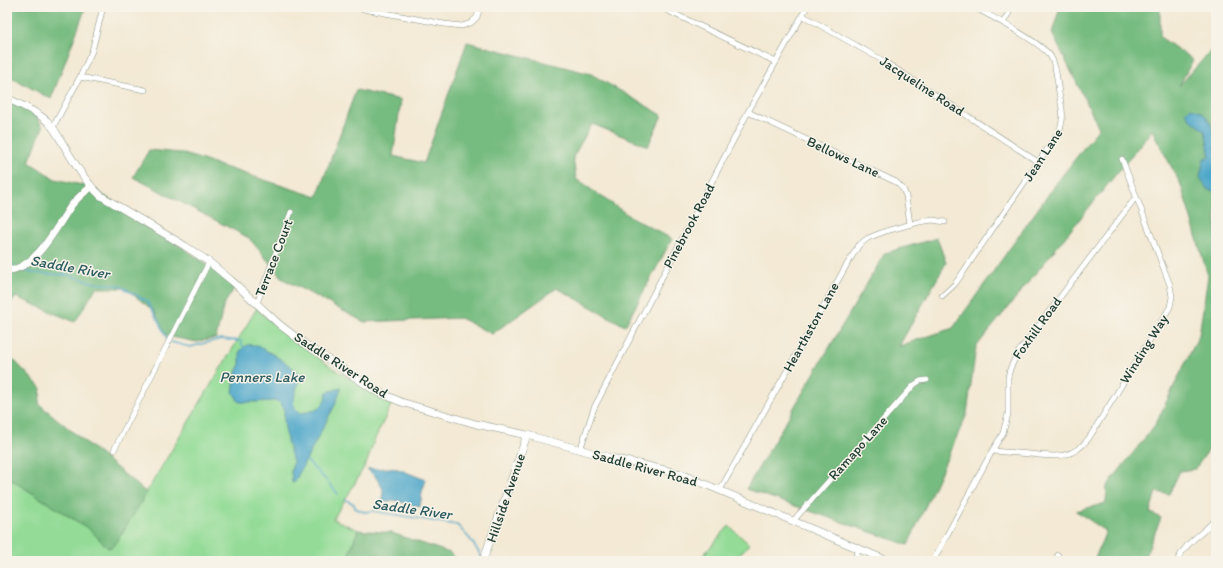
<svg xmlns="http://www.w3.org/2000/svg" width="1223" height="568" font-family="Itim,sans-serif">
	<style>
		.green { fill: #93db96; stroke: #598c65 }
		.forest { fill: #76bb7f; stroke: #4a7c5a }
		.water { fill: #4ba6c9; stroke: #35727e }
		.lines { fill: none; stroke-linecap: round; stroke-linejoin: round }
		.stream { stroke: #4ba6c9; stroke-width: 1.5 }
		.street-casing { stroke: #899384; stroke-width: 6 }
		.secondary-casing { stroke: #899384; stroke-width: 8 }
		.street { stroke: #fff; stroke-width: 5 }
		.secondary { stroke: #fff; stroke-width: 7 }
		.labels { text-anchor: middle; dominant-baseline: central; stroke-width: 3; stroke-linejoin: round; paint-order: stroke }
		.street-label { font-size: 14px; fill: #1f3d34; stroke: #f7f3e8 }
		.water-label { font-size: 15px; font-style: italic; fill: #2c5c61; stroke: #f7f3e8 }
	</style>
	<rect width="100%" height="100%" fill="#f7f3e8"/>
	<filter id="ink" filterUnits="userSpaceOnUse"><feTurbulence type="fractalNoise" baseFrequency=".025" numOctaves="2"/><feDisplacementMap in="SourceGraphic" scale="8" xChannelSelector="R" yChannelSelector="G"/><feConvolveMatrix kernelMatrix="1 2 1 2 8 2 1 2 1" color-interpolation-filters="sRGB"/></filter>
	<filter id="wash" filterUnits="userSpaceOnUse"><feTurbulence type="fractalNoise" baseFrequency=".012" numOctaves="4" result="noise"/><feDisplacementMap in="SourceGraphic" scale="16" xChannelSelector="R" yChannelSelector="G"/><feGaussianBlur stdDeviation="0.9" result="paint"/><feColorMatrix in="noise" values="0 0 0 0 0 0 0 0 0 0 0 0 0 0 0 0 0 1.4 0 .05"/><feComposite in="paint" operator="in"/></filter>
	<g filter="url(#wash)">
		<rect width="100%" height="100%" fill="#f3e9d4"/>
		<path class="green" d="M257,308L262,314L289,336L330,366L345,376L393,401L374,441L367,462L348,495L333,519L358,530L348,557L352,561H7V477L89,529L108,548L114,546Z
			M729,526L749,544L734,561H698Z"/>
		<path class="forest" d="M7,7H86L51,99L7,75Z
			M1060,7H1160V37L1193,60L1179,86L1216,45V408L1210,448L1195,469L1180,471L1169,494L1156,492L1150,512L1161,518L1143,561H1094L1106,531L1076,511L1106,503L1107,486L1155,425L1199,335L1208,276L1181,185L1152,130L976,347L967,414L908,545L746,489L885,253L937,238L946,263L899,346L953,328L1055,185L1099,128L1052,33Z
			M467,42L591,74L662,115L648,146L592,124L573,157L576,179L631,217L672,239L625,326L557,288L492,334L460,318L364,322L283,279L249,238L133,177L149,150L181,153L317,197L356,90L401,100L393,156L424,163Z
			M7,99L33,111L43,127L29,162L55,179L91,187L236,283L232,292L224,304L216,338L197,342L166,336L154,311L125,288H96L75,322L16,297L7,308Z
			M7,353L41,388L39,404L147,493L114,546L108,548L89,529L7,477Z
			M358,530L392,533L450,553L458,561H352L348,557Z"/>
		<path class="water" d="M1192,108C1223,115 1216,168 1216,192L1207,189L1200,177L1204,158L1210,157L1205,131L1190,119L1185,112Z
			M247,345C249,345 251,344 253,345C262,346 294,367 300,375L293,402L295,409L301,413C318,410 323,410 327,392L341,388L335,405L294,483L292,482L291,472L293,462L287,441L284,422V408L278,401C264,401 252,403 239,402L233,392L236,372L240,364V351Z
			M388,468L398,469L426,480L422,492L420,507L393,500L382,503L383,489L375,476L367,469Z"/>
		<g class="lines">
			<path class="stream" d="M7,263L14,266
				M22,269L32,273L68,275L95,283L118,285L147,301L160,324L168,341
				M171,342L190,347L221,339L241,341L244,349
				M306,460L326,480L338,494
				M346,500L354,504L355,508L364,512L373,511L457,525L470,539L482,557"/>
		</g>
	</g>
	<g filter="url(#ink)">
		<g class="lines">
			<g class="street-casing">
				<path id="street" d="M353,7L444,24L462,26L471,23L477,17L480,7
					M660,7L776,62
					M802,15L882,60L1038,162
					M1003,23L1012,7
					M80,77L145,90
					M748,112L896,182L903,189L906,196L910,224
					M53,127L80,77L92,51L103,7
					M942,296L955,284L1059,132C1065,117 1062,108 1059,93C1057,81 1057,67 1051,57C1044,44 989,15 974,7
					M257,303L291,212
					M114,450L209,262
					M580,450L594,408L748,112L807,7
					M992,451C1005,452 1017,453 1030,454C1055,457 1072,460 1089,438L1170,307L1172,297L1170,285L1122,159
					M720,490L846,266L859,245L868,238L886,231L919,222L933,220L945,222
					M793,521L914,385L920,381L927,380
					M854,561L859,549
					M933,561L992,451L1003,433L1008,414V377L1010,369L1017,354L1136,197
					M1056,561L1058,555
					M1177,561C1186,541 1203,534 1216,519"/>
			</g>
			<g class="secondary-casing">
				<path id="secondary" d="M7,98C20,105 36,111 47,121C54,127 58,136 63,144C74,162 85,182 101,196L185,246L209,262L232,281L280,325L305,344L374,390L401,402L476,424L527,435L611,458L639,464L681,474L888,561
					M7,270C35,271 57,226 71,206C77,198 83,193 91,187
					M483,561L527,435"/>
			</g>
			<use href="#street" class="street"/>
			<use href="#secondary" class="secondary"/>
		</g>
	</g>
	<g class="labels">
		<g class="street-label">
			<text transform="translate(922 86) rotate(33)">Jacqueline Road</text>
			<text transform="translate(1043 155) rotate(-57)">Jean Lane</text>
			<text transform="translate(843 157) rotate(25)">Bellows Lane</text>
			<text transform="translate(689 226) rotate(-62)">Pinebrook Road</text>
			<text transform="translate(274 258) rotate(-69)">Terrace Court</text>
			<text transform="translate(811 327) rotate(-61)">Hearthston Lane</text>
			<text transform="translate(1037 328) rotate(-54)">Foxhill Road</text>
			<text transform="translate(1144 349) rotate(-58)">Winding Way</text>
			<text transform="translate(341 365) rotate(33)">Saddle River Road</text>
			<text transform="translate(858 448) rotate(-48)">Ramapo Lane</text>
			<text transform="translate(645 468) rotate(15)">Saddle River Road</text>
			<text transform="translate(506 498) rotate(-71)">Hillside Avenue</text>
		</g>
		<g class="water-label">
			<text transform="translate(70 267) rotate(10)">Saddle River</text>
			<text x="262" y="377">Penners Lake</text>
			<text transform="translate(412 509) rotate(8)">Saddle River</text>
		</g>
	</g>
	<rect width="1223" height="568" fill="none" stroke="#f7f3e8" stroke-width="24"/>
</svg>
